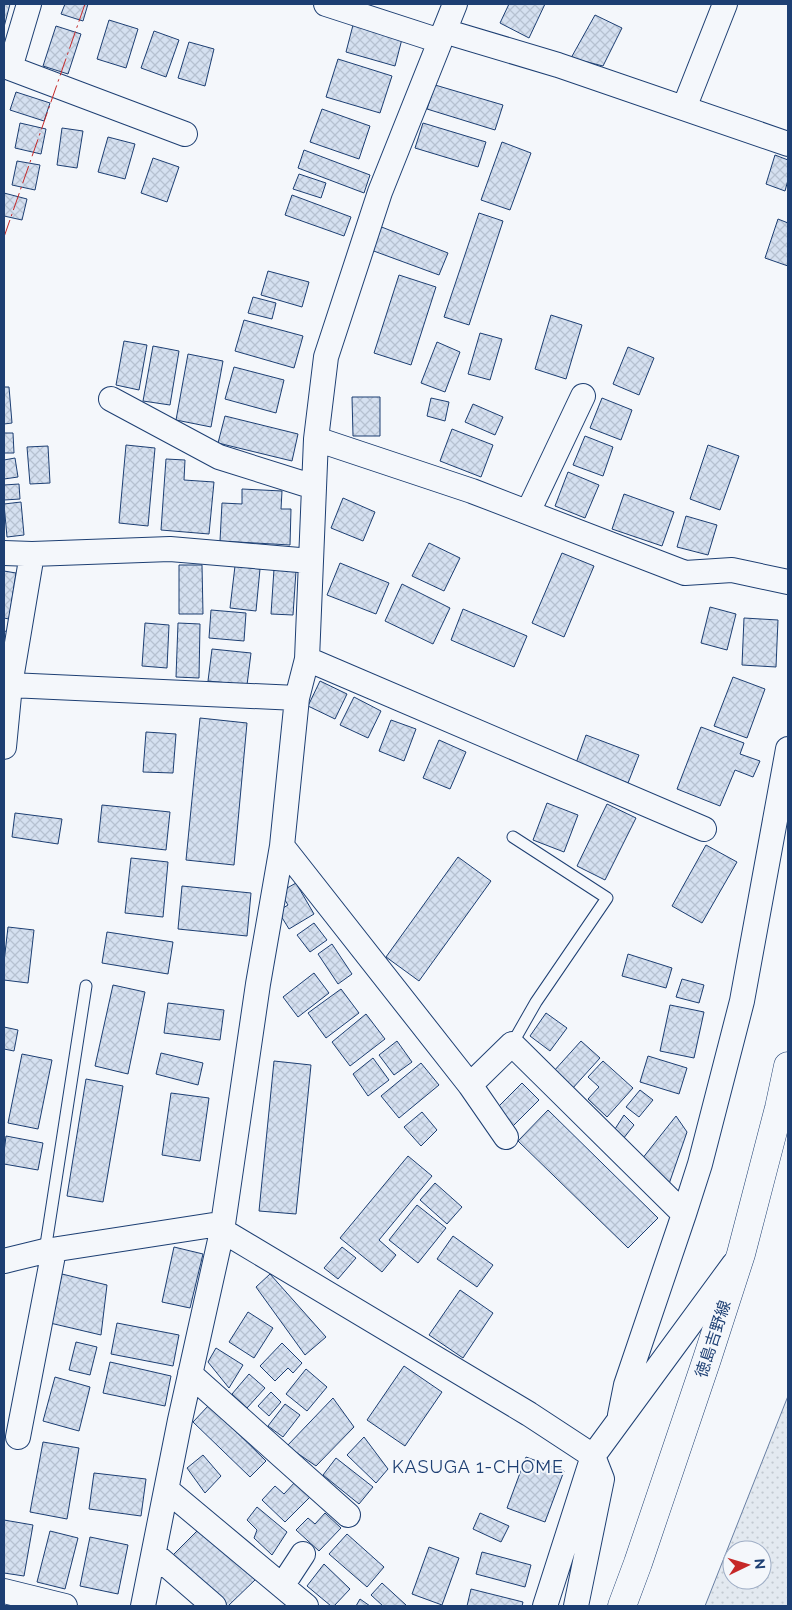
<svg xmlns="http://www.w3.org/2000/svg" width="792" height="1610" font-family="Raleway,'Noto Sans JP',sans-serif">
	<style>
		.grass { fill: url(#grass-dots); stroke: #687fa3; fill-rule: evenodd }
		.building { fill: url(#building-cross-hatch); stroke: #1d3f73 }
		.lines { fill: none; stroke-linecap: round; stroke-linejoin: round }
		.service-casing { stroke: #1d3f73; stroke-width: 13 }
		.minor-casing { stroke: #1d3f73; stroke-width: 26 }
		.primary-casing { stroke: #1d3f73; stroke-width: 29 }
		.service { stroke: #f4f7fb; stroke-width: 11 }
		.minor { stroke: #f4f7fb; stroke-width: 24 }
		.primary { stroke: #f4f7fb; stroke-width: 28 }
		.power { stroke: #c62828; stroke-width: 1; stroke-dasharray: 18 4 2.5 4; stroke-linecap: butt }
		.labels { text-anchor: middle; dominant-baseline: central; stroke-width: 4; stroke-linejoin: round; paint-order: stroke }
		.street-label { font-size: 16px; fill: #1d3f73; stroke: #f4f7fb }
		.neighbourhood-label { font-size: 18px; letter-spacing: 1px; fill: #1d3f73; stroke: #f4f7fb }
	</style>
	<defs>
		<pattern id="grass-dots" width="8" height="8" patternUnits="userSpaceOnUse" patternTransform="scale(1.25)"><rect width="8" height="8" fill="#e3e9f0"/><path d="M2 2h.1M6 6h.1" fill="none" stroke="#c2c9d1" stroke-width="1.8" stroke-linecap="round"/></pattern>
		<pattern id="building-cross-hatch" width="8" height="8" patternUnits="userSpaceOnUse" patternTransform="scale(1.25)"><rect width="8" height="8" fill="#d5e0f0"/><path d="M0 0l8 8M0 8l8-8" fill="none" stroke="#b6c1d1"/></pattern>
	</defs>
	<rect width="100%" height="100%" fill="#f4f7fb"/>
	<path class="grass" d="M788,1396V1606H705ZM732,1550H762V1580H732Z"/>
	<path class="building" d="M4,4H10L4,27Z
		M65,4H88L83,21L61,14Z
		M509,4H545L529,38L500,23Z
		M595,15L622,28L603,66L571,58Z
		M109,20L138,29L126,68L97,59Z
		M353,25L402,39L395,66L346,52Z
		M56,26L81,34L68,74L43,66Z
		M154,31L179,40L166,77L141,68Z
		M189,42L214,49L205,86L178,78Z
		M338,59L392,76L380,113L326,97Z
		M435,85L503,105L495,130L427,109Z
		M16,92L50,103L44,121L10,110Z
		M322,109L370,126L359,159L310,142Z
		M20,123L46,129L41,154L15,148Z
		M423,123L486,142L478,167L415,148Z
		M62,128L83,131L77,168L57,165Z
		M108,137L135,144L125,179L98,172Z
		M502,142L531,153L510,210L481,200Z
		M304,150L370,175L364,193L298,168Z
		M775,155L788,160V180L785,191L766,184Z
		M153,158L179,167L167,202L141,193Z
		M17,161L40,165L35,190L12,185Z
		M299,174L326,183L321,198L293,189Z
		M4,193L27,199L22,220L4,216Z
		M292,195L351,217L344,236L285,215Z
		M479,213L503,221L469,325L444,317Z
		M778,219L788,223V266L765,258Z
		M379,226L448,253L439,275L371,250Z
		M268,271L309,282L302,307L261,295Z
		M399,275L436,287L411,365L374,353Z
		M253,297L276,303L272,319L248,313Z
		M551,315L582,325L566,379L535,369Z
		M244,320L303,336L294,368L235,351Z
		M480,333L502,339L490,380L468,374Z
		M124,341L147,345L139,390L116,385Z
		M437,342L460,352L445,392L421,383Z
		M153,346L179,351L170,405L143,401Z
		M628,347L654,358L639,395L613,384Z
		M188,354L223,361L211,427L176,420Z
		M234,367L284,380L276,413L225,399Z
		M4,387H9L12,423L4,424Z
		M352,397H380V436H353Z
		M431,398L449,402L445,421L427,416Z
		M602,398L632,410L621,440L590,428Z
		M473,404L503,417L495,435L465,422Z
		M225,416L298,434L292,461L218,443Z
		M452,429L493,445L481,477L440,461Z
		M4,433H13L14,453H4Z
		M585,436L613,447L603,476L573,465Z
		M126,445L155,448L148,526L119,523Z
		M708,445L739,456L720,510L690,499Z
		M48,446L50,483L30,484L27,447Z
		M15,458L18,477L4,479V460Z
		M166,459L185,460L184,480L214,482L209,534L161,530Z
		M568,472L599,485L585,518L555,506Z
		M19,484L20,499L4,500V485Z
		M242,489L282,491L281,509H291L290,545L220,541L222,503L242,504Z
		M624,494L674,512L662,546L612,529Z
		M343,498L375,512L363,541L331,528Z
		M21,502L24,535L7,537L4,504Z
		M686,516L717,525L708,555L677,547Z
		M429,543L460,558L444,591L412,576Z
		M562,553L594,566L564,637L532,623Z
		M340,563L389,583L376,614L327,595Z
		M179,565H202L203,614H179Z
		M235,566L260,569L256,611L230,608Z
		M274,569L296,571L293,615L271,614Z
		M4,571L16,573L9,619L4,618Z
		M402,584L450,608L433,644L385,621Z
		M710,607L736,614L727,650L701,643Z
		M463,609L527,636L514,667L451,640Z
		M211,610L246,613L244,641L209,638Z
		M744,618L778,620L776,667L742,665Z
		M145,623L169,625L167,668L142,666Z
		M178,623L200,624L199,678L176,677Z
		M4,631L10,632L4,669Z
		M212,649L251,653L247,685L208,681Z
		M733,677L765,689L747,738L714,726Z
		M320,681L347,694L335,719L308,706Z
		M354,697L381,711L368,738L340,725Z
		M200,718L247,723L234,865L186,860Z
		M391,720L416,729L404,761L379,751Z
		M701,727L744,743L740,754L760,761L753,777L735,770L720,806L677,789Z
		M146,732L176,734L173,773L143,772Z
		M586,735L639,755L628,783L576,763Z
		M439,740L466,752L450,789L423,778Z
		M547,803L578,815L564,852L533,840Z
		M607,804L636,818L605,880L577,866Z
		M102,805L170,812L166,850L98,842Z
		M15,813L62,819L58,844L12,837Z
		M706,845L737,862L702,923L672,906Z
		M458,857L491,881L419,981L386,957Z
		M131,858L168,862L163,917L125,913Z
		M296,883L314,914L289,929L278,911L288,905L280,892Z
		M182,886L251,893L247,936L178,929Z
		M314,923L327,940L310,952L297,935Z
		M8,927L34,930L28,983L4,980V962Z
		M107,932L173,942L168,974L102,963Z
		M332,944L352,974L338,984L318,954Z
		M628,954L672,968L666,988L622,976Z
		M314,973L329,993L298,1017L283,997Z
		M682,979L704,985L699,1003L676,997Z
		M113,985L145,992L128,1074L95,1066Z
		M341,989L359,1013L326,1038L308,1013Z
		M168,1003L224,1010L220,1040L164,1033Z
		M670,1005L704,1012L694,1058L660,1051Z
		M546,1013L567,1028L550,1051L530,1036Z
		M366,1014L385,1039L350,1066L332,1042Z
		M4,1027L18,1030L14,1051L4,1049Z
		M397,1041L412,1062L394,1075L379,1055Z
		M581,1041L600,1058L572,1089L553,1072Z
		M161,1053L203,1063L198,1085L156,1074Z
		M22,1054L52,1060L38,1129L8,1123Z
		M648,1056L687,1068L679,1094L640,1082Z
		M373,1058L389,1080L368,1096L353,1074Z
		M274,1061L311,1065L296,1214L259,1211Z
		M603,1061L633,1088L607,1117L588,1099L599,1087L588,1077Z
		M421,1063L439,1085L399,1118L381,1096Z
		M86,1079L123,1086L103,1202L67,1196Z
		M522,1083L539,1100L513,1126L496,1109Z
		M640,1090L653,1100L639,1117L626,1107Z
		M171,1093L209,1098L200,1161L162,1155Z
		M548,1110L658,1218L628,1248L518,1141Z
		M422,1112L437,1130L421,1146L404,1127Z
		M624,1115L634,1125L623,1139L615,1129Z
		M676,1116L687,1132L669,1184L642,1159Z
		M6,1136L43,1143L38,1170L4,1164V1152Z
		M408,1156L432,1176L379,1240L396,1255L382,1272L340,1238Z
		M435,1183L462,1207L447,1224L420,1200Z
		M417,1205L446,1228L418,1263L389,1240Z
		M453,1236L493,1265L477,1287L437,1259Z
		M174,1247L203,1254L190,1308L162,1302Z
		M342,1247L356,1258L338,1279L324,1268Z
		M62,1274L107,1285L101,1335L50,1323Z
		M270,1274L326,1337L305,1355L256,1287Z
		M460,1290L493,1313L463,1358L429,1335Z
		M248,1312L273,1328L254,1358L229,1342Z
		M117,1323L179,1335L173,1366L111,1354Z
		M76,1342L97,1347L90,1375L69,1370Z
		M282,1343L302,1363L293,1373L288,1368L275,1381L260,1366Z
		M216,1348L243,1365L229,1388L208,1362Z
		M110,1362L171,1376L165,1406L103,1393Z
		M404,1366L442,1392L405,1446L367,1420Z
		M306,1369L327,1387L307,1411L286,1394Z
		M249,1374L265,1388L247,1408L232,1394Z
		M55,1377L90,1387L79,1431L43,1421Z
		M271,1392L281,1402L269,1416L258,1406Z
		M333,1398L354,1427L316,1466L287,1446Z
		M285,1404L300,1415L283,1437L268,1426Z
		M209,1405L266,1461L250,1477L193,1422Z
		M364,1437L388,1469L376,1483L347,1455Z
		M43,1442L79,1448L67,1519L30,1512Z
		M203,1455L221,1476L205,1493L187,1468Z
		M526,1457L564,1471L545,1522L507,1508Z
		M336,1458L373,1487L359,1504L323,1475Z
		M94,1473L146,1479L141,1516L89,1509Z
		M296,1481L311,1496L285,1522L262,1500L275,1486L284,1494Z
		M257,1507L287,1532L272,1555L254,1538L257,1530L247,1520Z
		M325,1513L341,1528L319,1551L296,1530L308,1518L315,1524Z
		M480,1513L509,1526L501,1542L473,1529Z
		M4,1520L33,1525L24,1576L4,1573Z
		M203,1525L256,1579L228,1606H223L173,1555Z
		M50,1531L78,1538L65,1589L37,1582Z
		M347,1534L384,1567L367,1587L329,1554Z
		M90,1537L128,1545L118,1594L80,1586Z
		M429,1547L459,1558L442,1605L412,1594Z
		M482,1552L531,1565L525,1587L476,1574Z
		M324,1564L350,1589L334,1606H331L307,1586Z
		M382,1583L406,1605L405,1606H383L371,1595Z
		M471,1589L523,1602L522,1606H467Z
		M360,1599L370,1606H356Z"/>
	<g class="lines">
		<g class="service-casing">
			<path id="service" d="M512,1044L536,1002L607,898L513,837
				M45,1251L86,986"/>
		</g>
		<g class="minor-casing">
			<path id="minor" d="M326,4L440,41
				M444,31L558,65L788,144
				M4,65L10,68L29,4
				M10,68L185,134
				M684,108L725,4
				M111,399L219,457L314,487
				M316,439L326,357L380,192L455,4
				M528,512L583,396
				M4,553L32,554L170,549L311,561
				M307,659L704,829
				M10,685L297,698
				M4,747L10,685L32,554
				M282,846L470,1085L512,1044L684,1214
				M470,1085L506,1137
				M4,1261L45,1251L213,1225L529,1414L593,1456L734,1264
				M190,1374L348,1515
				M620,1415L626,1385L684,1214L700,1164L742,1001L788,749
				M18,1437L54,1250
				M167,1490L306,1606
				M154,1554L214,1606
				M282,1586L303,1554
				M4,1591L65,1606
				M143,1606L180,1420L222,1231L258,984L282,846L297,698L307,659L316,439L472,491L685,573L732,570L788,582
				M545,1606L593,1456
				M576,1606L602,1479L593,1456"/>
		</g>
		<g class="primary-casing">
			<path id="primary" d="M622,1606L638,1563L707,1359L741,1254L779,1108L788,1066"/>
		</g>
		<use href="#service" class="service"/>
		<use href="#minor" class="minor"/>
		<use href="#primary" class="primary"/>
		<path class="power" d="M4,237L85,4"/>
	</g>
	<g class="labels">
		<g class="street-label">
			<text transform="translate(713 1339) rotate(-72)">徳島吉野線</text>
		</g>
		<g class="neighbourhood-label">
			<text x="478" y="1466">KASUGA 1-CHOME</text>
		</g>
	</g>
	<rect width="792" height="1610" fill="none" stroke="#1d3f73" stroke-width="10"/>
	<g transform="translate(747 1565) rotate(85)"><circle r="24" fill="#f4f7fb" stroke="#9eadc5"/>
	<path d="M0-4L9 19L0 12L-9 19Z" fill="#c62828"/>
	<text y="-8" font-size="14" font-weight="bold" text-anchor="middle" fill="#1d3f73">N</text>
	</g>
</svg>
